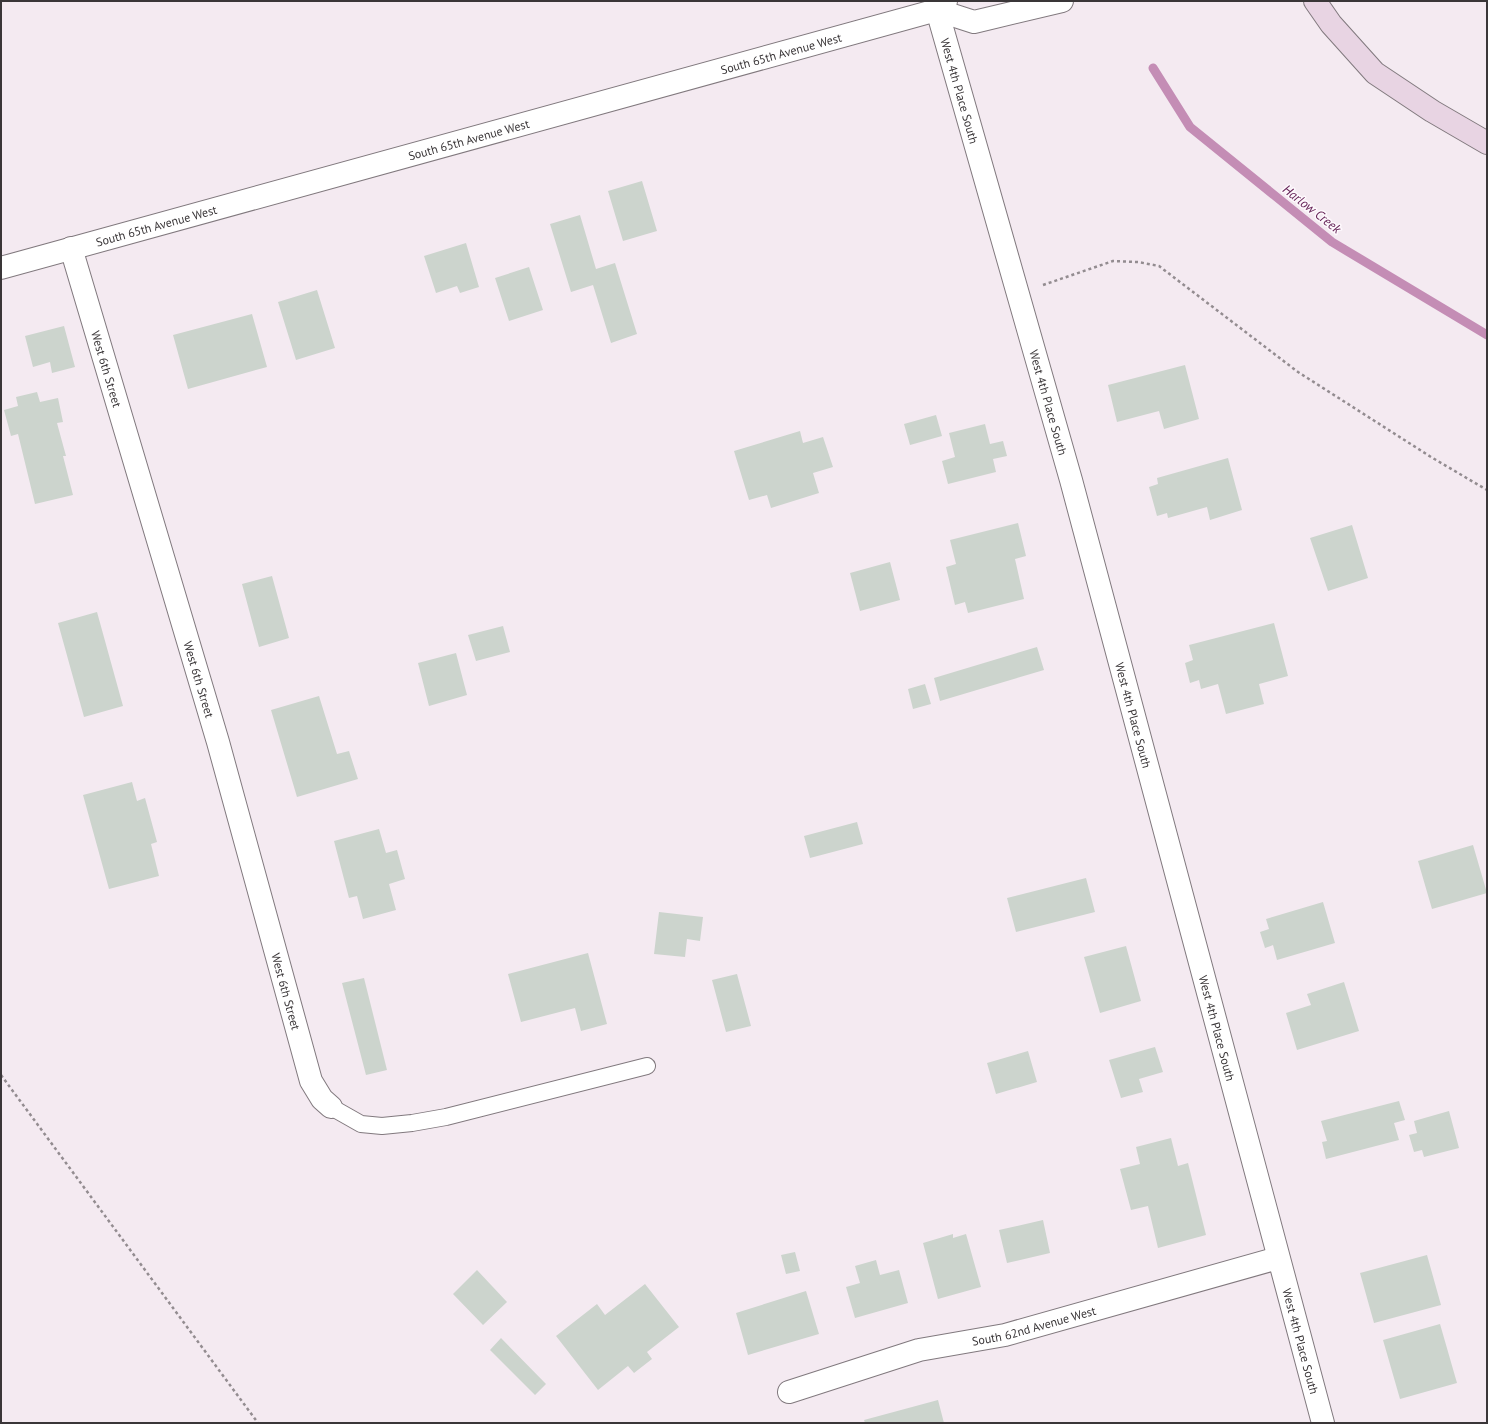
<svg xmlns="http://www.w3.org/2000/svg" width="1488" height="1424" font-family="'PT Sans',sans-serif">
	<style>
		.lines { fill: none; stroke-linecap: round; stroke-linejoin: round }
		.stream { stroke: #c48db5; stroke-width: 9 }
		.building { fill: #ccd4cd }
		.service-casing { stroke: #81797e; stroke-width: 18 }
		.minor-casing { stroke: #81797e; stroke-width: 24 }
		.tertiary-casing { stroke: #81797e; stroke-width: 24 }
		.secondary-casing { stroke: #81797e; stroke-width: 24 }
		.path { stroke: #938c90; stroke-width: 2.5; stroke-dasharray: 3 3; stroke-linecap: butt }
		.service { stroke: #fff; stroke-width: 16 }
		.minor { stroke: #fff; stroke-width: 22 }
		.tertiary { stroke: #fff; stroke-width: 22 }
		.secondary { stroke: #e8d4e3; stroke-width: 22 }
		.labels { text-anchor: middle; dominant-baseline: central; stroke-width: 3; stroke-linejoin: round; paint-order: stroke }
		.street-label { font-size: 12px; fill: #3a3638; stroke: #fef9fd }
		.water-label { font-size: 13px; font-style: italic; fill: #672559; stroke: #fef9fd }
	</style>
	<rect width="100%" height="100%" fill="#f4eaf1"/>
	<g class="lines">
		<path class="stream" d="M1153,68L1190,127L1332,242L1487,335"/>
	</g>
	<path class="building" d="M642,181L657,231L623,241L608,191Z
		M580,215L596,269L615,263L637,334L611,343L593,285L571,292L550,224Z
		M466,243L479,287L460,293L457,286L436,293L424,256Z
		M529,267L543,310L509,321L495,278Z
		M317,290L335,348L296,360L278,302Z
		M252,314L267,367L188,389L173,335Z
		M64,326L75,367L52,373L50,362L33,367L25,336Z
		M1185,365L1199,419L1164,429L1159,411L1117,422L1108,385Z
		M37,392L40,402L58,398L63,422L57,423L66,456H63L73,495L35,504L18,434L11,436L4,410L18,406L16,397Z
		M936,415L942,436L910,445L904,424Z
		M985,424L990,444L1003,441L1007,456L993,459L996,472L948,484L942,461L955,457L949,433Z
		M800,431L803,443L823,437L833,467L813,473L819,493L771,508L767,495L749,500L734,451Z
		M1228,458L1242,510L1210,520L1207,507L1168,518L1167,513L1157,516L1149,487L1158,484L1157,478Z
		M1018,523L1026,556L1015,559L1024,599L968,613L965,602L955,605L946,567L956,564L950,540Z
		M1352,525L1368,578L1328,591L1310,538Z
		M890,562L900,600L860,611L850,573Z
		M272,576L289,638L259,647L242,584Z
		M97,612L123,706L84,717L58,623Z
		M1274,623L1288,676L1259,684L1264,704L1226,714L1218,684L1201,689L1199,680L1190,683L1185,663L1193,660L1189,645Z
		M503,626L510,652L476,661L468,635Z
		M1037,647L1044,670L940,701L934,678Z
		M456,653L467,695L429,706L418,663Z
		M925,684L931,704L913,709L908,689Z
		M319,696L337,754L349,751L358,779L297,797L271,710Z
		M132,782L137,801L145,798L157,842L151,844L159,876L109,889L83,795Z
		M857,822L863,844L810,858L804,836Z
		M379,829L386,853L397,850L405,879L389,884L396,910L363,919L357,896L349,898L334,841Z
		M1473,845L1487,893L1432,909L1418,861Z
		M1086,878L1095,912L1016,932L1007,898Z
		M1323,902L1335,943L1277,960L1273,945L1265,948L1260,932L1269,929L1266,919Z
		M659,912L703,917L700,941L687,939L685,957L654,954Z
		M1126,946L1141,1001L1100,1013L1084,957Z
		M588,953L607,1024L581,1031L575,1008L521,1022L508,974Z
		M737,974L751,1026L726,1032L712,980Z
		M364,978L387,1070L366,1075L342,983Z
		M1344,982L1359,1031L1297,1050L1286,1013L1311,1005L1307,994Z
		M1155,1047L1163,1072L1139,1079L1143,1092L1121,1098L1109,1060Z
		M1028,1051L1037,1082L996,1094L987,1063Z
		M1399,1101L1405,1120L1394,1123L1399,1140L1326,1159L1322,1142L1327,1141L1321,1121Z
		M1449,1111L1459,1148L1424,1157L1422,1150L1414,1152L1409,1135L1417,1133L1414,1121Z
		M1171,1138L1178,1166L1188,1163L1206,1235L1158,1248L1148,1206L1131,1210L1120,1169L1140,1164L1136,1147Z
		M1043,1220L1050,1253L1007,1263L999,1230Z
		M953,1234V1238L966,1234L981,1287L938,1299L923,1243Z
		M795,1252L800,1271L786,1274L781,1255Z
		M1427,1255L1441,1305L1374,1323L1360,1273Z
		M876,1260L880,1275L899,1270L908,1303L855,1318L846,1287L860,1283L855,1266Z
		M477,1270L507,1302L483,1325L453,1294Z
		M645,1284L679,1327L647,1352L652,1359L634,1373L628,1366L598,1390L556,1336L597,1304L605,1315Z
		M806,1291L819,1334L748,1355L736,1313Z
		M1440,1324L1457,1383L1400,1399L1383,1340Z
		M501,1338L546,1384L535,1395L490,1350Z
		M938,1400L944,1423H865L864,1420Z"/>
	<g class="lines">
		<g class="service-casing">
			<path id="service" d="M331,1107L361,1124L382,1126L412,1123L446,1117L647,1066"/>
		</g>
		<g class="minor-casing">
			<g id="minor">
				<path id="s1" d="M937,10L1071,480L1323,1423"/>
				<path id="s2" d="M71,248L218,742L311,1081L322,1099L331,1107"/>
				<path id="s3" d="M789,1392L919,1350L1005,1335L1278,1258"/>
			</g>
		</g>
		<g class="tertiary-casing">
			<g id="tertiary">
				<path d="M937,10L974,22L1062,1"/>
				<path id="s4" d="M1,268L937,10L946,1"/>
			</g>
		</g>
		<g class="secondary-casing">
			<path id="secondary" d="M1315,1L1331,24L1375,73L1432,111L1487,143"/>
		</g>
		<path class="path" d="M1043,285L1113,261L1138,262L1159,266L1298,372L1431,457L1487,490
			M1,1075L258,1423"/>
		<use href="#service" class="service"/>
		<use href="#minor" class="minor"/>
		<use href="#tertiary" class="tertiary"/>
		<use href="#secondary" class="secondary"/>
	</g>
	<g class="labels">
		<g class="street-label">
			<text stroke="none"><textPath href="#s4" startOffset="809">South 65th Avenue West</textPath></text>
			<text stroke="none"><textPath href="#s1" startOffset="84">West 4th Place South</textPath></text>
			<text stroke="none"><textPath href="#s4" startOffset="485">South 65th Avenue West</textPath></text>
			<text stroke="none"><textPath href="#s4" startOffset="161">South 65th Avenue West</textPath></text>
			<text stroke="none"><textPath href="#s2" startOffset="126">West 6th Street</textPath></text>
			<text stroke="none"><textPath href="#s1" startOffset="408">West 4th Place South</textPath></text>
			<text stroke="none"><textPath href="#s2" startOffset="450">West 6th Street</textPath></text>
			<text stroke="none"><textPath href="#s1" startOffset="732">West 4th Place South</textPath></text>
			<text stroke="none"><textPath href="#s2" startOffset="774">West 6th Street</textPath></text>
			<text stroke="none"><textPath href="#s1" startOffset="1056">West 4th Place South</textPath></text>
			<text stroke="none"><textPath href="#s3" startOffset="254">South 62nd Avenue West</textPath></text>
			<text stroke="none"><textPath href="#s1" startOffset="1380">West 4th Place South</textPath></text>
		</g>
		<g class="water-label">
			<text transform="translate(1312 209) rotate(38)">Harlow Creek</text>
		</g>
	</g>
	<rect width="1488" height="1424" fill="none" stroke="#3a3638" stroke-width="4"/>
</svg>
